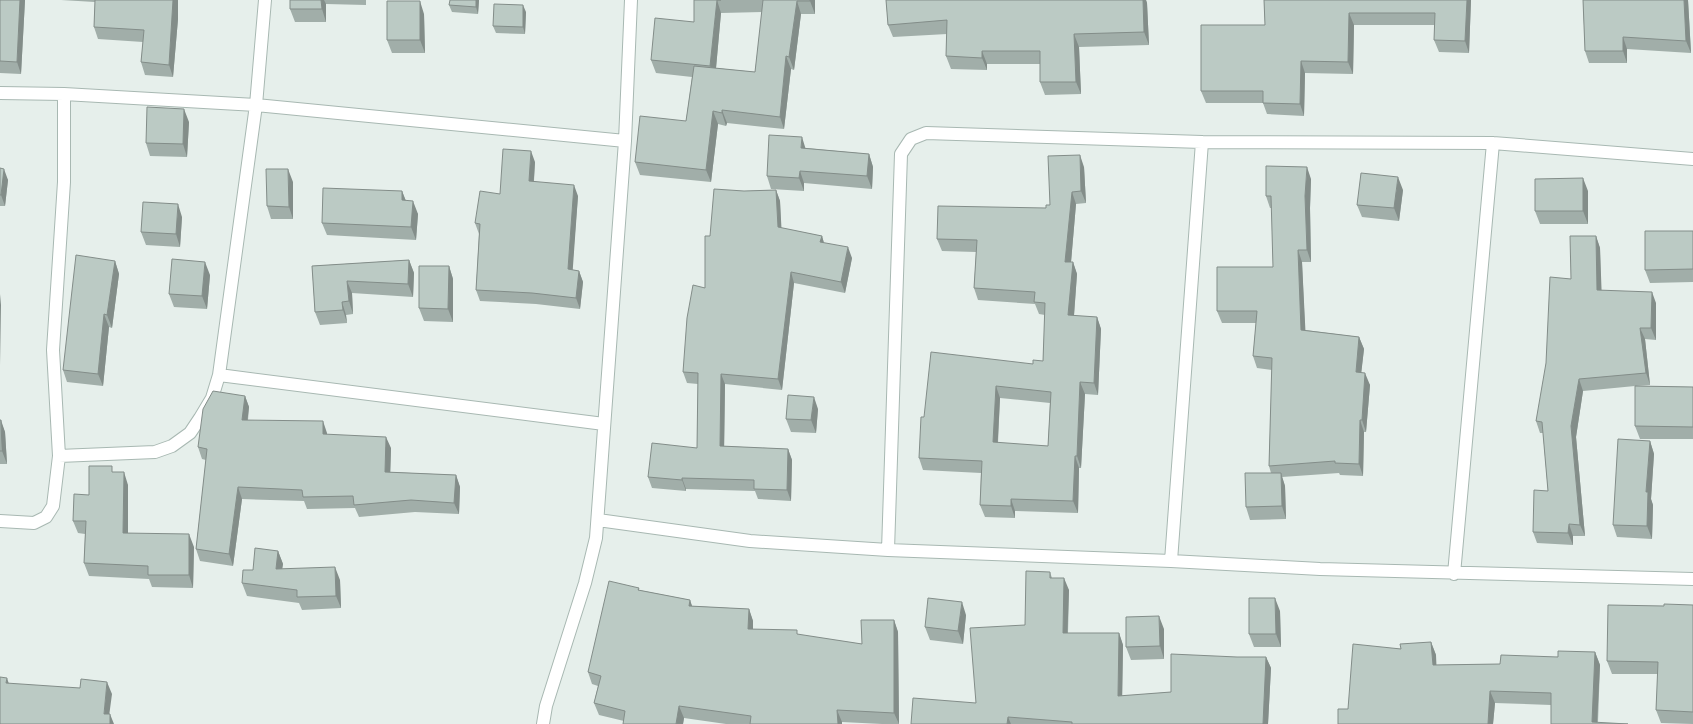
<svg xmlns="http://www.w3.org/2000/svg" width="1693" height="724" font-family="'Sofia Sans Condensed',sans-serif">
	<style>
		.lines { fill: none; stroke-linecap: round; stroke-linejoin: round }
		.minor-casing { stroke: #a8b8b2; stroke-width: 14 }
		.minor { stroke: #fff; stroke-width: 12 }
		.wall { fill: #a1aea9; fill-rule: evenodd }
		.shaded-wall { fill: #838d89 }
		.building { fill: #bbcac4; stroke: #838d89; fill-rule: evenodd }
	</style>
	<rect width="100%" height="100%" fill="#e6efeb"/>
	<g class="lines">
		<g class="minor-casing">
			<path id="minor" d="M0,93L64,94L256,105L625,141
				M219,375L604,424
				M59,456L155,452L172,446L190,433L200,418L212,398L219,375L256,105L265,0
				M598,520L750,541L888,550L1171,561L1320,569L1693,579
				M0,521L34,523L46,517L53,506L59,456L53,350L64,182V94
				M888,550L901,154L911,139L926,133L1202,142L1493,143L1693,159
				M1171,561L1202,142
				M1454,574L1493,143
				M543,724L546,706L585,583L596,538L625,141L631,0"/>
		</g>
		<use href="#minor" class="minor"/>
	</g>
	<path class="wall" d="M0,0H25L21,74L0,73Z
		M61,0H178V19L173,77L145,75L141,62L143,42L98,39L94,27L95,2Z
		M290,0H366V5L326,4V22H295L290,9Z
		M479,0L478,14L452,12L449,5Z
		M694,0H815V14H801L794,70L791,69L784,129L727,123L726,126L718,124L711,182L640,175L635,162L686,121L692,77L656,73L651,60L694,22ZM762,12L755,72L716,68L721,13Z
		M886,0H1146L1147,3L1149,45L1079,47L1081,94L1045,95L1040,82V64H987V70L951,69L946,56L947,34L893,37L888,25Z
		M1264,0H1471L1469,53L1439,52L1434,40L1435,25H1354L1353,74L1305,73L1304,116L1267,114L1263,103H1206L1201,91L1265,25Z
		M1583,0H1688L1691,53L1627,49V63H1589L1585,51Z
		M526,12L525,34L496,33L493,26Z
		M424,14L425,53H392L387,40Z
		M189,122L187,157L150,156L146,143Z
		M806,148L869,154L873,167L872,189L804,183V191L771,189L767,176Z
		M535,162L534,181L578,196L572,270L579,271L583,282L580,309L536,304L480,301L476,290L479,234L475,223L500,194Z
		M1084,167L1086,203L1076,204L1071,262H1073L1077,274L1074,316L1097,317L1101,329L1098,395L1085,394L1081,468H1079L1078,513L1015,511V518L985,517L980,505L981,473L923,470L919,458L924,417L1033,364L1043,361L1045,315L1039,314L1035,304L978,300L974,288L976,252L942,251L937,239L1046,208L1050,205ZM1000,398L1050,403L1048,446L998,443Z
		M0,168L8,180L5,206H0Z
		M1311,179L1310,208L1311,262H1302L1305,330L1359,337L1364,349L1361,373L1370,385L1366,432H1364L1363,476L1340,475L1339,473L1282,477L1285,486L1286,519L1250,520L1246,507L1271,473L1269,466L1272,370L1257,368L1253,356L1256,323H1222L1217,311L1273,267L1272,208H1270L1266,196Z
		M293,182V219H271L267,206Z
		M776,190L780,201L781,228L822,236L824,243L852,258L845,293L794,283L782,390L725,384L724,446L788,449L792,460L791,501L758,499L755,491L686,489V491L652,488L648,477L697,448L698,384L687,383L683,372L705,288L710,236L744,191Z
		M1403,190L1399,221L1362,217L1357,205Z
		M402,191L406,201L418,214L416,240L327,235L322,223Z
		M1588,191V224H1540L1535,211Z
		M182,217L180,247L146,245L141,232Z
		M1693,231V282L1650,283L1645,270Z
		M1596,236L1600,248L1601,290L1656,303V340L1645,339L1650,385L1636,386L1693,387V439H1640L1635,426V386L1583,391L1576,437L1585,536H1573V545L1537,543L1533,532L1548,491L1543,433H1540L1536,421L1571,279Z
		M409,260L414,273L413,297L352,293L353,314L346,315L347,323L320,325L315,312L312,266Z
		M115,261L119,274L112,328L109,327L103,386L67,382L63,370Z
		M449,266L453,279V322L424,321L419,308Z
		M210,275L207,309L174,307L169,294Z
		M245,396L249,407L248,420L327,433V435L391,448L390,472L456,475L460,487L459,514L415,512L359,517L355,508L307,509L304,501L242,499L233,566L200,561L196,549L206,460L202,459L198,447Z
		M818,409L816,433L791,432L786,419Z
		M0,420L5,432L7,464H0Z
		M1650,441L1654,454L1651,499L1653,505L1652,539L1617,537L1613,525Z
		M114,472L128,485V533L194,547L193,588L152,587L149,579L89,576L84,563L85,534L78,533L73,521L89,495Z
		M278,551L283,564L282,569L340,580L341,608L302,610L299,603L247,596L242,583L253,570Z
		M1050,572L1052,578L1069,590L1068,633H1119L1123,645L1122,696L1171,692L1237,657H1266L1271,668L1268,724H911L976,703L1025,625Z
		M639,588V590L690,600L692,606L749,609L753,621V629L799,635L862,644L894,620L898,632L899,724H882L842,722V724H726L684,718L683,724H623L624,721L599,715L594,703L598,686L592,684L588,672Z
		M1693,605V724L1661,723L1656,710L1658,674H1612L1607,661L1664,606Z
		M1280,611L1281,647H1254L1249,634Z
		M966,615L963,644L930,640L925,627Z
		M1164,629V659L1131,660L1126,647Z
		M1431,642L1436,655V665L1500,664L1595,652L1600,665L1598,722L1551,724V705L1495,703L1493,724H1338L1348,709L1401,649Z"/>
	<path class="shaded-wall" d="M20,0H25L21,74L17,62Z
		M173,0H178V19L173,77L169,65Z
		M321,0H324L326,4V22L322,9Z
		M476,0H479L478,14L476,7Z
		M717,0L721,13L715,79L710,66Z
		M810,0H815V14L810,1Z
		M1143,0H1146L1147,3L1149,45L1144,32Z
		M1467,0H1471L1469,53L1465,41Z
		M1684,0H1688L1691,53L1686,41Z
		M420,1L424,14L425,53L420,40Z
		M797,1L801,14L794,70L789,57Z
		M523,5L526,12L525,34L523,27Z
		M1349,13L1354,25L1353,74L1348,62Z
		M1074,34L1079,47L1081,94L1076,82Z
		M1623,37L1627,49V63L1623,51Z
		M982,51L987,64V70L982,58Z
		M786,56L791,69L784,129L780,117Z
		M1301,61L1305,73L1304,116L1300,104Z
		M184,109L189,122L187,157L183,144Z
		M722,110L727,123L726,126L722,113Z
		M713,111L718,124L711,182L706,170Z
		M802,137L806,150L801,148Z
		M531,151L535,162L533,192L529,181Z
		M869,154L873,167L872,189L867,176Z
		M1080,155L1084,167L1086,203L1081,191Z
		M1307,167L1311,179L1310,208L1311,262L1307,250L1305,196Z
		M4,169L8,180L5,206L1,195Z
		M288,169L293,182V219L289,207Z
		M800,171L804,183V191L799,178Z
		M1398,177L1403,190L1399,221L1394,208Z
		M1583,178L1588,191V224L1583,211Z
		M574,185L578,196L572,280L568,269Z
		M776,190L780,201L782,238L778,227Z
		M402,191L407,204L402,200Z
		M1072,192L1076,204L1070,274L1065,262Z
		M413,201L418,214L416,240L411,227Z
		M178,204L182,217L180,247L176,234Z
		M822,236L825,247L820,242Z
		M1596,236L1600,248L1602,302L1597,290Z
		M848,247L852,258L845,293L841,282Z
		M1298,250L1302,262L1306,342L1301,330Z
		M409,260L414,273L413,297L408,284Z
		M115,261L119,274L112,328L107,315Z
		M205,262L210,275L207,309L202,296Z
		M1073,262L1077,274L1073,328L1068,315Z
		M449,266L453,279V322L448,309Z
		M579,271L583,282L580,309L576,298Z
		M791,272L794,283L782,390L778,379Z
		M347,281L352,293L353,314L349,301Z
		M1652,292L1656,303V340L1651,328Z
		M0,294L1,305L0,365Z
		M342,302L346,315L347,323L343,310Z
		M104,314L109,327L103,386L98,374Z
		M1097,317L1101,329L1098,395L1094,383Z
		M1640,328L1645,339L1650,385L1646,373Z
		M1359,337L1364,349L1360,384L1356,372Z
		M1365,373L1370,385L1366,432L1362,420Z
		M721,374L725,384L724,457L720,446Z
		M1579,379L1583,391L1576,437L1585,536L1580,525L1571,426Z
		M1080,382L1085,394L1081,468L1077,456Z
		M996,386L1000,398L997,455L993,442Z
		M245,396L249,407L246,432L242,420Z
		M814,397L818,409L816,433L811,420Z
		M1,420L5,432L7,464L2,451Z
		M1360,420L1364,432L1363,476L1359,464Z
		M323,421L327,433V446L323,434Z
		M386,437L391,448L390,484L385,472Z
		M1650,441L1654,454L1651,499L1653,505L1652,539L1647,526L1646,492Z
		M788,449L792,460L791,501L787,490Z
		M1075,456L1079,468L1078,513L1073,501Z
		M124,472L128,485V546L123,533Z
		M1281,473L1285,486L1286,519L1282,506Z
		M456,475L460,487L459,514L454,503Z
		M682,478L686,489V491L682,480Z
		M238,487L242,499L233,566L229,554Z
		M1011,499L1015,511V518L1011,506Z
		M1569,524L1573,536V545L1568,533Z
		M189,534L194,547L193,588L189,575Z
		M278,551L283,564L280,582L276,569Z
		M335,567L340,580L341,608L336,596Z
		M1064,578L1069,590L1067,644L1063,633Z
		M1275,598L1280,611L1281,647L1276,634Z
		M690,600L694,612L689,606Z
		M962,602L966,615L963,644L958,631Z
		M749,609L753,621V641L748,629Z
		M1159,616L1164,629V659L1160,646Z
		M894,620L898,632L899,724L894,713Z
		M1119,633L1123,645L1122,708L1118,696Z
		M1431,642L1436,655L1437,678L1433,665Z
		M1595,652L1600,665L1597,724L1592,722Z
		M1266,657L1271,668L1268,724H1263Z
		M7,678L11,690L6,683Z
		M107,682L112,694L108,724L104,714Z
		M1490,691L1495,703L1493,724H1488Z
		M679,706L684,718L683,724H676Z
		M837,710L842,722V724H838Z
		M110,714L114,724H110Z
		M1008,717L1011,724H1007Z"/>
	<path class="building" d="M0,0H20L17,62L0,61Z
		M95,0H173L169,65L141,62L144,30L94,27Z
		M290,0H321L322,9H290Z
		M450,0H476V7L449,5Z
		M694,0H721H717L710,66L651,60L655,18L694,22Z
		M763,0H810V1H797L789,57L786,56L780,117L722,110V113L713,111L706,170L635,162L640,116L686,121L694,66L755,72Z
		M886,0H1143L1144,32L1074,34L1076,82H1040V51H982V58L946,56L947,20L888,25Z
		M1264,0H1467L1465,41L1434,40L1435,13H1349L1348,62L1301,61L1300,104L1263,103V91H1201V25H1265Z
		M1583,0H1684L1686,41L1623,37V51H1585Z
		M387,1H420V40H387Z
		M494,4L523,5V27L493,26Z
		M147,107L184,109L183,144L146,143Z
		M769,135L802,137L801,148L869,154L867,176L800,171L799,178L767,176Z
		M503,149L531,151L529,181L574,185L568,269L579,271L576,298L532,293L476,290L480,224L475,223L480,191L500,194Z
		M1080,155L1081,191L1072,192L1065,262H1073L1068,315L1097,317L1094,383L1080,382L1077,456H1075L1073,501L1011,499V506L980,505L982,461L919,458L921,417H924L931,352L1033,364V360L1043,361L1045,303L1034,302L1035,292L974,288L977,240L937,239L938,206L1046,208V205H1050L1048,156ZM996,386L1051,392L1048,446L993,442Z
		M1266,166L1307,167L1305,196L1307,250H1298L1301,330L1359,337L1356,372L1365,373L1362,420H1360L1359,464L1335,463V461L1269,466L1272,358L1253,356L1257,311H1217V267H1273L1271,196H1266Z
		M0,168L4,169L1,195H0Z
		M266,169H288L289,207L267,206Z
		M1361,173L1398,177L1394,208L1357,205Z
		M1583,178V211H1535V179Z
		M323,188L402,191V200L413,201L411,227L322,223Z
		M714,189L744,191L776,190L778,227L822,236L820,242L848,247L841,282L791,272L778,379L721,374L720,446L788,449L787,490L754,489V480L682,478V480L648,477L652,443L697,448L698,373L683,372L687,318L693,285L705,288V236H710Z
		M143,202L178,204L176,234L141,232Z
		M1645,231H1693V269L1645,270Z
		M1570,236H1596L1597,290L1652,292L1651,328H1640L1646,373L1579,379L1571,426L1580,525L1569,524L1568,533L1533,532L1534,490L1548,491L1542,422L1536,421L1546,363L1550,277L1571,279Z
		M76,255L115,261L107,315L104,314L98,374L63,370Z
		M172,259L205,262L202,296L169,294Z
		M409,260L408,284L347,281L349,301L342,302L343,310L315,312L312,266Z
		M419,266H449L448,309L419,308Z
		M1635,386L1693,387V427L1635,426Z
		M213,391L245,396L242,420L323,421V434L386,437L385,472L456,475L454,503L411,500L354,505L353,496L303,497L302,490L238,487L229,554L196,549L207,449L198,447L203,409Z
		M788,395L814,397L811,420L786,419Z
		M0,420H1L2,451H0Z
		M1618,439L1650,441L1646,492H1648L1647,526L1613,525Z
		M89,466H112V472H124L123,533L189,534V575H148V566L84,563L86,521H73L74,494L89,495Z
		M1245,473H1281L1282,506L1246,507Z
		M255,548L278,551L276,569L335,567L336,596L297,597V590L242,583L243,570H253Z
		M1026,571L1050,572V578H1064L1063,633H1119L1118,696L1171,692V654L1237,657H1266L1263,724H1072V722L1008,717L1007,724H911L913,698L976,703L970,628L1025,625Z
		M609,581L639,588L638,590L690,600L689,606L749,609L748,629L797,630V634L862,644L861,620H894V713L837,710L838,724H750L751,716L679,706L676,724H623L625,711L594,703L601,676L588,672Z
		M928,598L962,602L958,631L925,627Z
		M1249,598H1275L1276,634H1249Z
		M1664,604L1693,605V712L1656,710L1658,662L1607,661L1608,605L1664,606Z
		M1159,616L1160,646L1126,647V617Z
		M1431,642L1433,665L1500,664L1501,655L1558,657V651L1595,652L1592,722L1628,724H1551V693L1490,691L1488,724H1338V709H1348L1353,644L1401,649L1400,644Z
		M0,677L7,678L6,683L80,688L81,679L107,682L104,714H110V724H0Z"/>
</svg>
